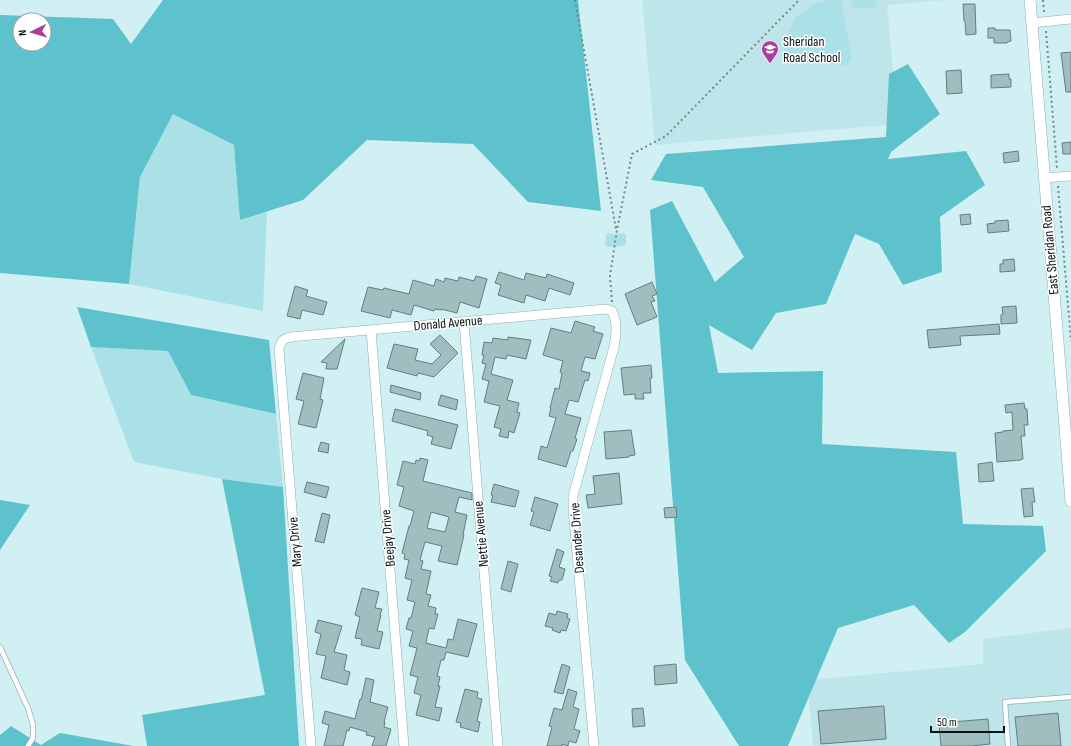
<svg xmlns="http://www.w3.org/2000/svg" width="1071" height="746" font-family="'Sofia Sans Condensed',sans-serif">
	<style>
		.built { fill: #bee6ea }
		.green { fill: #a9e1e7 }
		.forest { fill: #5dc2cc; fill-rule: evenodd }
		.building { fill: #a0bdc0; stroke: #637e81; fill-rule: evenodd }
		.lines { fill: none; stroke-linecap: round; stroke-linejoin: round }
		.service-casing { stroke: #90adb0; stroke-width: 6 }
		.minor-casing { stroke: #90adb0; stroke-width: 10 }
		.tertiary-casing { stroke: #90adb0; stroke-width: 12 }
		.path { stroke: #72878a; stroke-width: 2; stroke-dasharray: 2 3; stroke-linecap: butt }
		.service { stroke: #fff; stroke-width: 4.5 }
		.minor { stroke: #fff; stroke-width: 9 }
		.tertiary { stroke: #fff; stroke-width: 11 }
		.labels { text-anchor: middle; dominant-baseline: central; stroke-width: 3; stroke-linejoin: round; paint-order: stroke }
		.poi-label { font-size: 14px; fill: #081315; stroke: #fff; text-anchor: start }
		.street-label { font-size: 14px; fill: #081315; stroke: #fff }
	</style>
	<rect width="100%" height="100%" fill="#d1f0f3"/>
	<path class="built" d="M642,0H946L887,5L898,124L655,145Z
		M1071,628V746H813L807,680L983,664V639Z"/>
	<path class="green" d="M830,0H841L852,59L847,65L784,61L785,39L796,17L814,4Z
		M852,0H875L876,7L853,9Z
		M173,114L234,145L240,220L267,211L263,311L129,284L140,177Z
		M608,233C612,233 614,235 617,234C620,234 621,233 624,233L626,235V244L623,246L607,247L605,244L606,235Z
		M91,347L168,351L191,395L276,414L283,487L222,479L134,462Z"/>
	<path class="forest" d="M163,0H578L601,211L528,202L473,144L367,140L303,200L240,220L234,145L173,114L140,177L129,284L0,273V15L113,19L131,44ZM20,20H44V44H20Z
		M908,64L940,114L891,152L888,159L966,151L985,185L940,217L942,272L903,285L879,244L855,234L826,304L776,313L752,350L709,325L718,373L823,371L822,444L956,452L963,524L1043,526L1046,551L965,632L949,643L914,605L838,628L788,746H739L685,660L650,210L672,201L715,282L744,257L703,187L651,180L666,154L886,137L889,74Z
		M77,307L269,340L276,414L191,395L168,351L91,347Z
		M222,479L283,487L299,746H147L142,715L265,695Z
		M0,500L30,505L0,550Z
		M11,726L41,745L60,733L134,746H0V735Z"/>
	<path class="building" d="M963,4H975L976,34L966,35L965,21H964Z
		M988,28H995V30H1010L1011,41L1007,42V43H994V38H988Z
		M1071,52V92H1066L1061,53Z
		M961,70L962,93L947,94L946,71Z
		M1009,74V79H1011V87L991,88V75Z
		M1071,142V154H1063L1062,143Z
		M1018,151L1019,161L1004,163L1003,153Z
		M970,214L971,224L961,225L960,215Z
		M1008,220L1009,231L988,233L987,224L995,223V221Z
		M1014,259L1015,271L1000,272V264H1003V260Z
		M499,272L524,280L526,273L546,278L547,274L574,283L570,295L549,288L545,301L526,295L524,303L498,295L501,285L495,283Z
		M476,276L487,279L479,308L460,302L457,313L441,309V310L435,309L434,311L414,305L411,315L392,310L390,318L361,311L368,287L383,290L384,288L409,294L413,280L434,286L436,279L444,282L445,278L458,281L459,277L474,281Z
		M652,282L657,294L652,296L655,301L651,302L657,317L637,325L625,294Z
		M295,286L308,290L306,296L327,302L323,315L302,310L300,319L287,316Z
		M1016,306L1017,323L1001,324V315L1003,314L1002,307Z
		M575,321L595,327L593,331L603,334L595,359L585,357L581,371L590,373L588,381L585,380L578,402L569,400L565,414L581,418L575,438L577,439L573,451H571L566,467L538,459L541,446L547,448L556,418L549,416L551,408H550L555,388L559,389L562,373L560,372L563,361L543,355L551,328L571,333Z
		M999,324L1000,334L960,336L961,345L929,348L927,330Z
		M440,335L458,353L434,377L418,373L417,376L387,368L394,344L418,349L415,360L432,364L441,355L430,344Z
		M508,337L531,340L526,359L507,355L506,359L495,357L491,374L513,380L507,400L519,403L517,412L520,413L514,433L509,431L508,438L499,436L501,429L494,427L500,406L484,402L489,381L482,379L486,364L482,363L484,355H482L484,342L492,343L493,338L508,340Z
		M345,339L337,369H326L327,363L321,362Z
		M651,365L652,378H650L651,393H643L644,399H635V394L624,395L621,368Z
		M303,373L324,378L320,399L323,400L316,428L298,424L304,401L296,399Z
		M391,385L421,393L420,400L390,392Z
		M441,395L458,400L456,410L438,405Z
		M1024,403L1025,409H1027L1028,425H1024L1025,436H1021L1023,459H1021V460L997,462L995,433L1003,432V431L1013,430L1012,412L1006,413L1005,405Z
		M395,409L458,425L451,449L431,444L433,437L427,435L428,431L392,421Z
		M631,430L635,455L629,456V457L606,459L604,432Z
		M321,442L329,444L328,453L318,451Z
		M420,458L428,460L423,481L472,493V500L459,497L455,512L467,515L463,535H464L457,565L438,561L442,546L425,542L420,560L423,561L421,569L431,571L426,594L431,595L428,606L436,608L435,614H438L434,629L429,628L426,643L446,648L448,639L453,640L458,619L477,624L468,657L446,652L444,660H441L437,676L440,677L438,686H440L435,707L442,708L439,721L416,715L421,695L414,693L418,677L410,675L417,648L409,646L413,631L406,629L409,618H411L415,602L407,600L412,580L405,578L409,560L404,559L405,554L402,553L409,526H410L414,511L399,506L404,487L397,485L403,461L415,464L416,460L419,461ZM431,512L449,517L445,532L427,528Z
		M992,462L994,481L979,482L978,464Z
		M619,473L622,504L588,508L586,495L595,494L593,476Z
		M307,482L329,487L326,498L304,492Z
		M494,484L519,491L515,507L491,502L493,495H491Z
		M1033,488L1035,502H1032L1033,516L1024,517L1021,489Z
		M535,497L558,504L550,531L530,525L534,512L531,511Z
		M676,507L677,517L665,518L664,508Z
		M322,513L330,515L324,543L315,541Z
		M557,549L564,552L559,567L565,569L562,580H559L558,583L550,581L552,577L549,576Z
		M508,561L518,564L511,592L501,589Z
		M362,588L379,592L375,608L382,609L380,615H381L377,631L383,632L379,649L361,645L362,639L355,638L360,617L355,615Z
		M557,611L568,614L567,618L570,619L566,631L561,630L560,633L552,630L553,628L545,626L549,613L556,615Z
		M318,620L342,626L334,652L347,655L344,670L350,672L347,685L321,678L326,656L316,654L321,634L315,632Z
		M562,664L570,667L563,694L554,692Z
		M676,664L677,683L655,685L654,666Z
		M366,678L374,680L370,702L388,707L384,722H385L384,727L391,729L386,746H372L375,737L366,735L367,732L350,727L349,731L347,730L343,746H324L329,725L322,723L325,711L355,719L360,699L361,700Z
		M465,689L478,692L477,698L482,699L477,721L480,722L478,732L460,727L461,723L456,722Z
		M568,689L577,692L573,707L579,709L574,729L580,731L576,743L569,741L568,746L562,744V746H547L552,727L549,726L554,708L562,710Z
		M884,706L886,739L821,744L818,711Z
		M643,708L645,726L633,727L632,709Z
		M1058,713L1061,746H1018L1015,717Z
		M988,719L990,744L971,746H941L939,723Z"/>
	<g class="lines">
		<g class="service-casing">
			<path id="service" d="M0,647L28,708L33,725V738L28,746
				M1008,746L1005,702L1071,697"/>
		</g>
		<g class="minor-casing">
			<path id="minor" d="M1032,23L1071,19
				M1044,178L1071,176
				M464,322L498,746
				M371,330L404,746
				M311,746L279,349C281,341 283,339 290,337L606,309L612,311C618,323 616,335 614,347L573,496V508L594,746"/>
		</g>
		<g class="tertiary-casing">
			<path id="tertiary" d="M1030,0L1071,501"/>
		</g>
		<path class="path" d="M575,0L616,229
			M1043,0L1044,13
			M1046,31L1057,168
			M1058,186L1071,341
			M612,302L610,276L617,230L632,154L666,136L799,0"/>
		<use href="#service" class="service"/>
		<use href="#minor" class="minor"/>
		<use href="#tertiary" class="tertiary"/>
	</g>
	<defs>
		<g id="school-pin" transform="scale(0.9)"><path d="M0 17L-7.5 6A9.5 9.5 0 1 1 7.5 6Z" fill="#ab3e9c" stroke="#fff"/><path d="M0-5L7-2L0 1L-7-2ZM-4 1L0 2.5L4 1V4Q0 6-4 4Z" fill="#fff"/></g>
	</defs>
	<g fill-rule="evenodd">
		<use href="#school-pin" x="770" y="49"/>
	</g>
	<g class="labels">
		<g class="poi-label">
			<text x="783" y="41">Sheridan<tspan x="783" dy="16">Road School</tspan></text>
		</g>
		<g class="street-label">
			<text transform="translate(1050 250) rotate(-95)">East Sheridan Road</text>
			<text transform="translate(448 323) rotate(-5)">Donald Avenue</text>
			<text transform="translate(481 534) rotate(-95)">Nettie Avenue</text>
			<text transform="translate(388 538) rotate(-95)">Beejay Drive</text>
			<text transform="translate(577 538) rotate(-94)">Desander Drive</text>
			<text transform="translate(295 542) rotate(-95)">Mary Drive</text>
		</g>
	</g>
	<g transform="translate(32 32) rotate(265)"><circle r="19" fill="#ffffff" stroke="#9ca1a1"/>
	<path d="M0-3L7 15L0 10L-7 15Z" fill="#ab3e9c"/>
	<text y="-6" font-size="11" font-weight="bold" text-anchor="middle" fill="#081315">N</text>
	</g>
	<path d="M931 726v6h73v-6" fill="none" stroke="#081315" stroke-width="2"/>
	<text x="937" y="726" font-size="12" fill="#081315" stroke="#ffffff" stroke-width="3" paint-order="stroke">50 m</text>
</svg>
